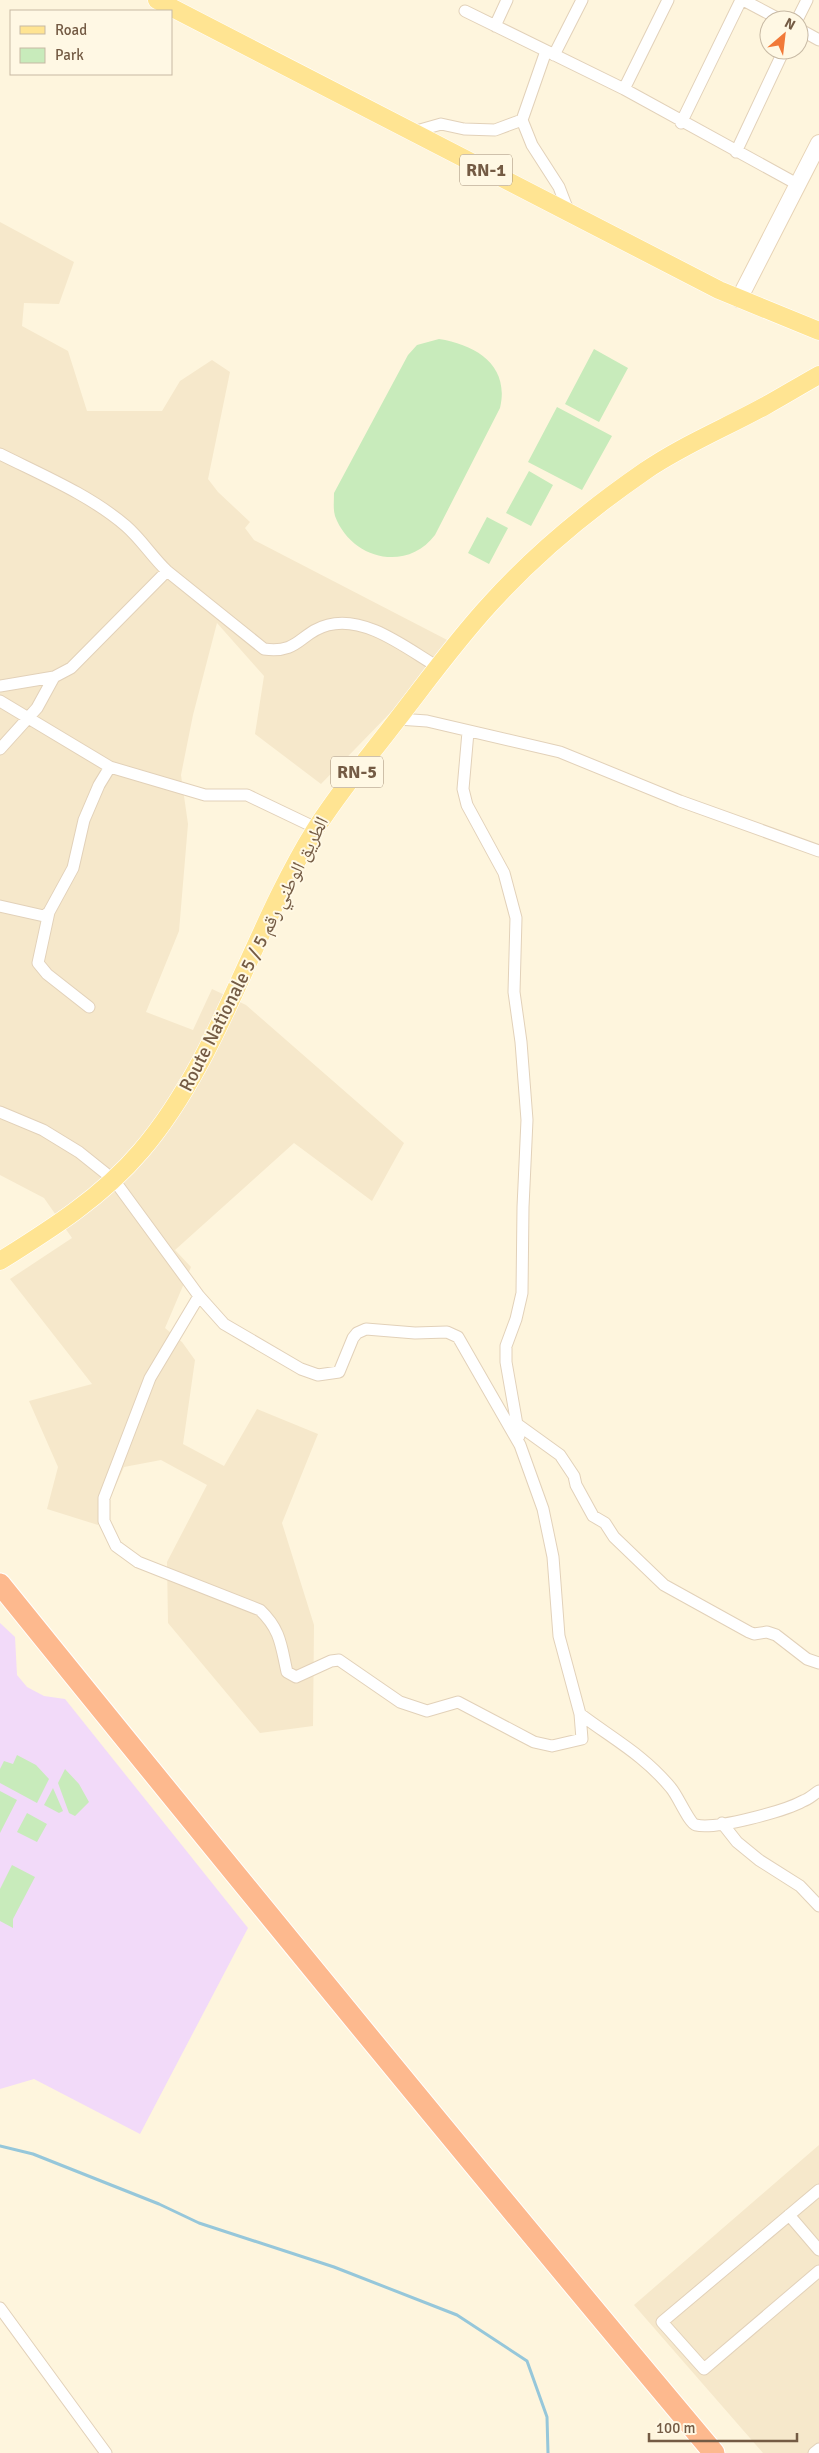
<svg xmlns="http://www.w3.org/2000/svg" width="819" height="2453" font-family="Signika,'Noto Naskh Arabic',sans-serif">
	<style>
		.residential { fill: #f6e8cb }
		.education { fill: #f2daf9 }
		.green { fill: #c8ebbb }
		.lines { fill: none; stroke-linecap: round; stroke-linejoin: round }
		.stream { stroke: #96c7da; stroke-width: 3 }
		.street-casing { stroke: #e2d1b9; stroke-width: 13 }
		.secondary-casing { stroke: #e7d3b6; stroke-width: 18 }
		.primary-casing { stroke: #fff; stroke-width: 19 }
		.highway-casing { stroke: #fff; stroke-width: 23 }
		.street { stroke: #fff; stroke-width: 11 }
		.secondary { stroke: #fff; stroke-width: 16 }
		.primary { stroke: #ffe492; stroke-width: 18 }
		.highway { stroke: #fdb98e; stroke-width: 21 }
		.labels { text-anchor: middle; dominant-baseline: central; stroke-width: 4; stroke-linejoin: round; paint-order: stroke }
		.shield { fill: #fff8e4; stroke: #9e8a74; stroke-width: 1 }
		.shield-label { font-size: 18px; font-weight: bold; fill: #745b44 }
		.street-label { font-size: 19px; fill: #745b44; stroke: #fff8e4 }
	</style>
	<rect width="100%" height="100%" fill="#fef5dd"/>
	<path class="residential" d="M0,222L74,262L59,304L24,303L22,326L68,351L87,411H162L180,381L212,360L230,372L208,479L218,492L250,522L245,528L254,540L453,643L430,672L321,784L255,734L264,676L217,623L193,715L181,775L188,824L179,931L146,1012L193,1030L212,989L246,1005L404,1143L372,1201L294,1143L175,1250L191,1267L165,1328L182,1342L195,1360L183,1444L224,1466L257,1409L318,1434L282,1523L314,1625L313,1726L260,1733L168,1623L167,1562L207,1485L161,1460L124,1467L98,1525L47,1509L58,1467L29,1401L92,1384L10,1279L72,1238L44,1198L0,1175Z
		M819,2145V2453H763L634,2305Z"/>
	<path class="education" d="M0,1623L15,1637L17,1675L27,1687L44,1696L65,1699L248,1928L140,2134L34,2079L0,2089Z"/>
	<path class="green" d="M439,339C477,345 510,366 500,408L435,535C406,573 351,559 335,516C333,509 334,501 334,493L408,355L417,345Z
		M594,349L628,368L599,422L565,404Z
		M557,407L612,436L582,490L528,462Z
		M529,471L553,485L531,526L506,513Z
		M487,517L508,528L489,564L468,553Z
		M17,1755L36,1765L49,1779L37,1803L0,1783V1769L4,1761L13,1764Z
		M65,1769L79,1784L89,1802L75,1816L69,1813L58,1783Z
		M53,1788L63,1811L59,1813L44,1805Z
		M0,1791L17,1800L0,1833Z
		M27,1813L47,1824L37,1842L17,1832Z
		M12,1865L35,1877L13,1919V1928L0,1921V1889Z"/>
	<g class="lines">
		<path class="stream" d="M0,2146L33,2154L159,2204L199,2223L334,2267L457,2315L527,2361L547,2417L548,2453"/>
		<g class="street-casing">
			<path id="street" d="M743,0L781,20
				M465,11L624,89L797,184
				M797,20L807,0
				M495,26L507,0
				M799,29L819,40
				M546,51L522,120L532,145L559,187L569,213
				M554,55L582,0
				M624,89L668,0
				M681,123L741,0
				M413,132L441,124L464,129L495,130L522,120
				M736,152L784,50
				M0,454C42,475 90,495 126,526C142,540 152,557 167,571L264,649C300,654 300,632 328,625C366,615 407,649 438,667
				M0,686L54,677L71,668L167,571
				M0,701L110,767L205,795H247L316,828
				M398,719L427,721L560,752L680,801L819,851
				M468,732L463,789L467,805L504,873L516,918L514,992L521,1042L527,1120L523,1207L522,1293L516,1319L506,1346V1362L519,1436
				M0,749L37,708L54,677
				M0,906L44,916L49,912L73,868L84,820L99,785L110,767
				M49,912L38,963L47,974L89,1007
				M0,1112L43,1130L79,1152L114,1180L199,1296L224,1324L301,1369L318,1375L339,1372L353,1338L357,1333L366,1329L415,1333L447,1332L458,1337L520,1445L543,1509L553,1557L559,1636L580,1714L582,1739L552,1746L534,1742L458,1702L427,1711L400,1702L339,1660L331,1661L296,1677L287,1672C281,1646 281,1630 260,1610L138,1562L116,1546L104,1521V1498L150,1378L199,1296
				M517,1424L560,1455L574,1476L576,1485L593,1516L605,1523L614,1537L664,1585L749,1632L754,1634L767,1632L776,1635L807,1659L819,1663
				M580,1714C613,1739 644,1755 671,1788C678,1796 689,1823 696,1825C715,1830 785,1811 803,1801C809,1799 814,1794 819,1791
				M722,1823L737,1842L759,1860L800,1886L819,1906
				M819,2190L662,2322L704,2369L819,2271
				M789,2215L819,2250
				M0,2308L106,2453
				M814,2453L819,2449"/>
		</g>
		<g class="secondary-casing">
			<path id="secondary" d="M739,299L819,143"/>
		</g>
		<g class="primary-casing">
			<path id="primary" d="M157,0L719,290L819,331
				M0,1261C51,1229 102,1197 141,1151C219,1060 252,931 315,830C338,793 367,759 393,725C425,684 455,642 490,604C535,554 590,509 645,471C683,445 725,428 765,406C783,396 801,385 819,375"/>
		</g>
		<g class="highway-casing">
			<path id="highway" d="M0,1584C236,1876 473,2166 714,2453"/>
		</g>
		<use href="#street" class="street"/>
		<use href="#secondary" class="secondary"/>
		<use href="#primary" class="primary"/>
		<use href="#highway" class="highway"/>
	</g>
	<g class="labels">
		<g class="shield">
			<rect x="460" y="154.5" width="52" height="31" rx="4"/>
			<rect x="331" y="756.5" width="52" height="31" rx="4"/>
		</g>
		<g class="shield-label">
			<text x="486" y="170">RN-1</text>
			<text x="357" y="772">RN-5</text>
		</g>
		<g class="street-label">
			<text transform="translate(254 954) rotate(-63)">Route Nationale 5 / الطريق الوطني رقم 5</text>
		</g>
	</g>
	<rect x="10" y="10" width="162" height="65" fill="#fff8e4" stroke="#c7b9a4"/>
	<rect x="20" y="26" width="25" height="8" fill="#ffe492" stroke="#c7b9a4"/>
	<text x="55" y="35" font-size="15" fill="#745b44">Road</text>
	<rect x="20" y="48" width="25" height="15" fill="#c8ebbb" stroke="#c7b9a4"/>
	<text x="55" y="60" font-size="15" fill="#745b44">Park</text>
	<g transform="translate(784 35) rotate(28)"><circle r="24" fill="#fff8e4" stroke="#c7b9a4"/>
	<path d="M0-4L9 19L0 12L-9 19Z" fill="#f17938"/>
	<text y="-8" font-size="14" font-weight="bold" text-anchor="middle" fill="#745b44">N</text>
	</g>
	<path d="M649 2433v8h148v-8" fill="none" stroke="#745b44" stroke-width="2.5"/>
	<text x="656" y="2433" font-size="15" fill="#745b44" stroke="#fff8e4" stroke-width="4" paint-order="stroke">100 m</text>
</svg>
